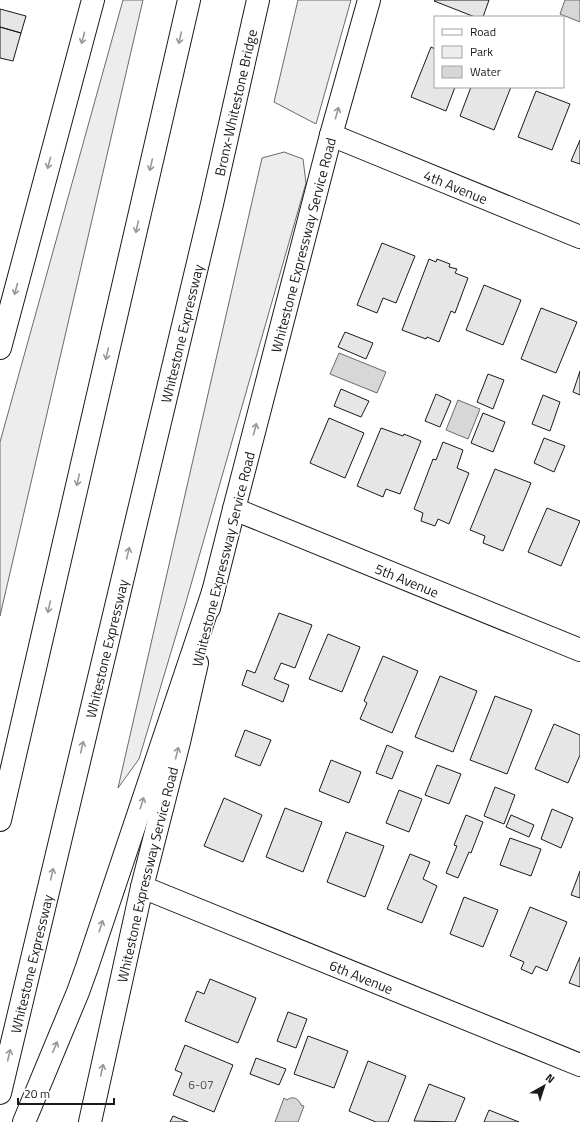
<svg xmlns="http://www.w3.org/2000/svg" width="580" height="1122" font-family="'Titillium Web',sans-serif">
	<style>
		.green { fill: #ededed; stroke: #6a6a6a }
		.water { fill: #d7d7d7; stroke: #6a6a6a }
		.building { fill: #e6e6e6; stroke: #1a1a1a }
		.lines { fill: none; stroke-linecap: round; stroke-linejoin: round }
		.street-casing { stroke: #1a1a1a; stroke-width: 24 }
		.secondary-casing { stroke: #1a1a1a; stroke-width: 24 }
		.highway-casing { stroke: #1a1a1a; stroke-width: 24 }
		.street { stroke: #fff; stroke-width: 22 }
		.secondary { stroke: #fff; stroke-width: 22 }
		.highway { stroke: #fff; stroke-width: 22 }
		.oneway { stroke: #989898 }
		.labels { text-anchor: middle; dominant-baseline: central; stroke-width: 3; stroke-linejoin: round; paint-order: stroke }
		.number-label { font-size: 12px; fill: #4d4d4d }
		.street-label { font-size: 14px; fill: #1a1a1a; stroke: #fff }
	</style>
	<rect width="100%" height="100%" fill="#fff"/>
	<path class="green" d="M123,0H143L0,616V442Z
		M298,0H351L316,124L274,102Z
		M284,152L303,159L306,183L186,602L139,759L118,788L262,158Z"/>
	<path class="water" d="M565,0H580V22L560,14Z
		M339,353L386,372L377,393L330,374Z
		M458,400L480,409L468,439L446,430Z
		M284,1098L287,1100C293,1095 299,1099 301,1105L304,1106L298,1122H275Z"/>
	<path class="building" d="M435,0H489L483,17H475L434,1Z
		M0,9L26,16L21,33L0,27Z
		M0,27L21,33L13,61L0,58Z
		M431,47L435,49V87H455L446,111L411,97Z
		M471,87H511L494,130L460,116Z
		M536,91L570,104L552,150L518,137Z
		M580,140V164L571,161Z
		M382,243L415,256L396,303L383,298L377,313L357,305Z
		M429,259L436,262L437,259L450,264L449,267L457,269L455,273L468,278L455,313L451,311L439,342L427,337L426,339L402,330Z
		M484,285L521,300L503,345L466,330Z
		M541,308L577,322L556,373L521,359Z
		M345,332L373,343L366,359L338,347Z
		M580,371V395L573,392Z
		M488,374L504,380L493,409L477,402Z
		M341,389L369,401L361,417L334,406Z
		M436,394L451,401L440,427L425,421Z
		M543,395L560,402L550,431L532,424Z
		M483,413L505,422L493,452L471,443Z
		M329,418L364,433L345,478L310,463Z
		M381,428L403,436L404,434L421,441L400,494L386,489L383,497L357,486Z
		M544,438L565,446L554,472L534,463Z
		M443,442L463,450L457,468L469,473L449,524L438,519L435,526L421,521L423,513L414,509L433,459L436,460Z
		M495,469L531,483L503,551L483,543L485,536L470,530Z
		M547,508L580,521L561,566L528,552Z
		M279,613L312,625L295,668L281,663L274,679L289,685L283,702L242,685L247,670L255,673Z
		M328,634L360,647L342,692L309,679Z
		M383,656L418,671L392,733L360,719L367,703L364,701Z
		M440,676L477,691L453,752L415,737Z
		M495,696L532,710L507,774L470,760Z
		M554,724L580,735V755L568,783L535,769Z
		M245,730L271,740L260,766L235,756Z
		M387,745L403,752L392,779L376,773Z
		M331,760L361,772L349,803L319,791Z
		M437,765L461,774L449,804L425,795Z
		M495,787L515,795L504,824L484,816Z
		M399,790L422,799L409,832L386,823Z
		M224,798L262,815L243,862L204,846Z
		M285,808L322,822L303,872L266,857Z
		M552,809L573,818L561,848L541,839Z
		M466,815L483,822L471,853L469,852L458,878L446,873L457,846L454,845Z
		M511,815L534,825L529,837L506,827Z
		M346,832L384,846L365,897L327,882Z
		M510,838L541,849L531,876L500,865Z
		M410,854L430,862L423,879L437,886L422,923L387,909Z
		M580,871V898L571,895Z
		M464,897L498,910L483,947L450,934Z
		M530,907L567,922L547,971L536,966L532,974L521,969L524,962L510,956Z
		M580,957V987L569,983Z
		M210,979L256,998L238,1043L185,1021L197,991L204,994Z
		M288,1012L307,1019L296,1048L277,1041Z
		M308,1036L348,1051L334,1088L294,1074Z
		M185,1045L233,1065L214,1112L173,1095L182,1073L175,1070Z
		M256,1058L286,1069L279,1085L250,1074Z
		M368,1061L406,1076L388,1122H376L349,1111Z
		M429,1084L465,1098L455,1122L414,1121Z
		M489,1110L519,1122H484Z
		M173,1116L188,1122H170Z"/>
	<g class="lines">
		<g class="street-casing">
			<g id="street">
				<path id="s1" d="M331,135L580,237"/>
				<path id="s2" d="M234,509L580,650"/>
				<path id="s3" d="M142,887L580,1065"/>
			</g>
		</g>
		<g class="secondary-casing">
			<g id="secondary">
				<path d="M0,348L93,0"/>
				<path id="s4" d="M209,608L234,509L331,135L369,0"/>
				<path id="s5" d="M90,1122L142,887L179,742L197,663"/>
			</g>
		</g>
		<g class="highway-casing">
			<g id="highway">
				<path d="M0,820L189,0"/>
				<path id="s6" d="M0,1093L212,204L258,0"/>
				<path d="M24,1122L78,992L87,967L214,589"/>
			</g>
		</g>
		<use href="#street" class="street"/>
		<use href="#secondary" class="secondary"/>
		<use href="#highway" class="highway"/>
	</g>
	<defs><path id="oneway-shaft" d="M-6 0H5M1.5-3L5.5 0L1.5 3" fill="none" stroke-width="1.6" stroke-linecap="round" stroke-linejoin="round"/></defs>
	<g class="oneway">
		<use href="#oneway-shaft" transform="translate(83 38) rotate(105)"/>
		<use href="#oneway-shaft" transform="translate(180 38) rotate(103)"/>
		<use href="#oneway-shaft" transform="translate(337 113) rotate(-74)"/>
		<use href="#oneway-shaft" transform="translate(49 163) rotate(105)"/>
		<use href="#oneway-shaft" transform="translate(151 165) rotate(103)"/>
		<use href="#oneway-shaft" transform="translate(137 227) rotate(103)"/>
		<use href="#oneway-shaft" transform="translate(16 289) rotate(105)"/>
		<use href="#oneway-shaft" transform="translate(107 354) rotate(103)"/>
		<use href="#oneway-shaft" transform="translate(255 429) rotate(-75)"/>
		<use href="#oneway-shaft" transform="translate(78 480) rotate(103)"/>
		<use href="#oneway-shaft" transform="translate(128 553) rotate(-77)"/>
		<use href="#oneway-shaft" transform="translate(49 607) rotate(103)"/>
		<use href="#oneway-shaft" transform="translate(82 747) rotate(-77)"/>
		<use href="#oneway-shaft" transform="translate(177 753) rotate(-76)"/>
		<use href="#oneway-shaft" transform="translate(142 803) rotate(-72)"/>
		<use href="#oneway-shaft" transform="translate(52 874) rotate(-77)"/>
		<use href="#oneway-shaft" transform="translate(101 926) rotate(-72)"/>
		<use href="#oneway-shaft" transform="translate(55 1047) rotate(-67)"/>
		<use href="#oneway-shaft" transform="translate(9 1055) rotate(-77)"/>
		<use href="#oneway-shaft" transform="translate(102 1070) rotate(-77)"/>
	</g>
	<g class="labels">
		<g class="number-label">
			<text x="201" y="1084">6-07</text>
		</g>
		<g class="street-label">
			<text stroke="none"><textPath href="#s6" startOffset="1018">Bronx-Whitestone Bridge</textPath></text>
			<text stroke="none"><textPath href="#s1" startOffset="135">4th Avenue</textPath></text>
			<text stroke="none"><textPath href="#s4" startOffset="375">Whitestone Expressway Service Road</textPath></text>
			<text stroke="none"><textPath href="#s6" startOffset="781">Whitestone Expressway</textPath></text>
			<text transform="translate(223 559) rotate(-76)">Whitestone Expressway Service Road</text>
			<text stroke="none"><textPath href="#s2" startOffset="187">5th Avenue</textPath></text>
			<text stroke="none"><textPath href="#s6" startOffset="457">Whitestone Expressway</textPath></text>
			<text stroke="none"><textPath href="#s5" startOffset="254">Whitestone Expressway Service Road</textPath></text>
			<text stroke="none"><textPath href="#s6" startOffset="133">Whitestone Expressway</textPath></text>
			<text stroke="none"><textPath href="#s3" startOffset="237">6th Avenue</textPath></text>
		</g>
	</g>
	<rect x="434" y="16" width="130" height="72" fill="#ffffff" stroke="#a3a3a3"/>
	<rect x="442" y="29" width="20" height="6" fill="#ffffff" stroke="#a3a3a3"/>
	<text x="470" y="36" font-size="12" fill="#1a1a1a">Road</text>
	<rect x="442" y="46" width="20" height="12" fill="#ededed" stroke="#a3a3a3"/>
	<text x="470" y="56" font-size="12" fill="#1a1a1a">Park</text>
	<rect x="442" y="66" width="20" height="12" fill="#d7d7d7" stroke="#a3a3a3"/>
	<text x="470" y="76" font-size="12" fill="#1a1a1a">Water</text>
	<g transform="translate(544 1086) rotate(39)" stroke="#ffffff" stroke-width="3" paint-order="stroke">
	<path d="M0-3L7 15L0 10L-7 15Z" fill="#1a1a1a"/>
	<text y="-6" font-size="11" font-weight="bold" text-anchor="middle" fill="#1a1a1a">N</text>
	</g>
	<path d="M18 1098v6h96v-6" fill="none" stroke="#1a1a1a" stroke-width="2"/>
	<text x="24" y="1098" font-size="12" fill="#1a1a1a" stroke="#ffffff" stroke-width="3" paint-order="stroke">20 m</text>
</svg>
